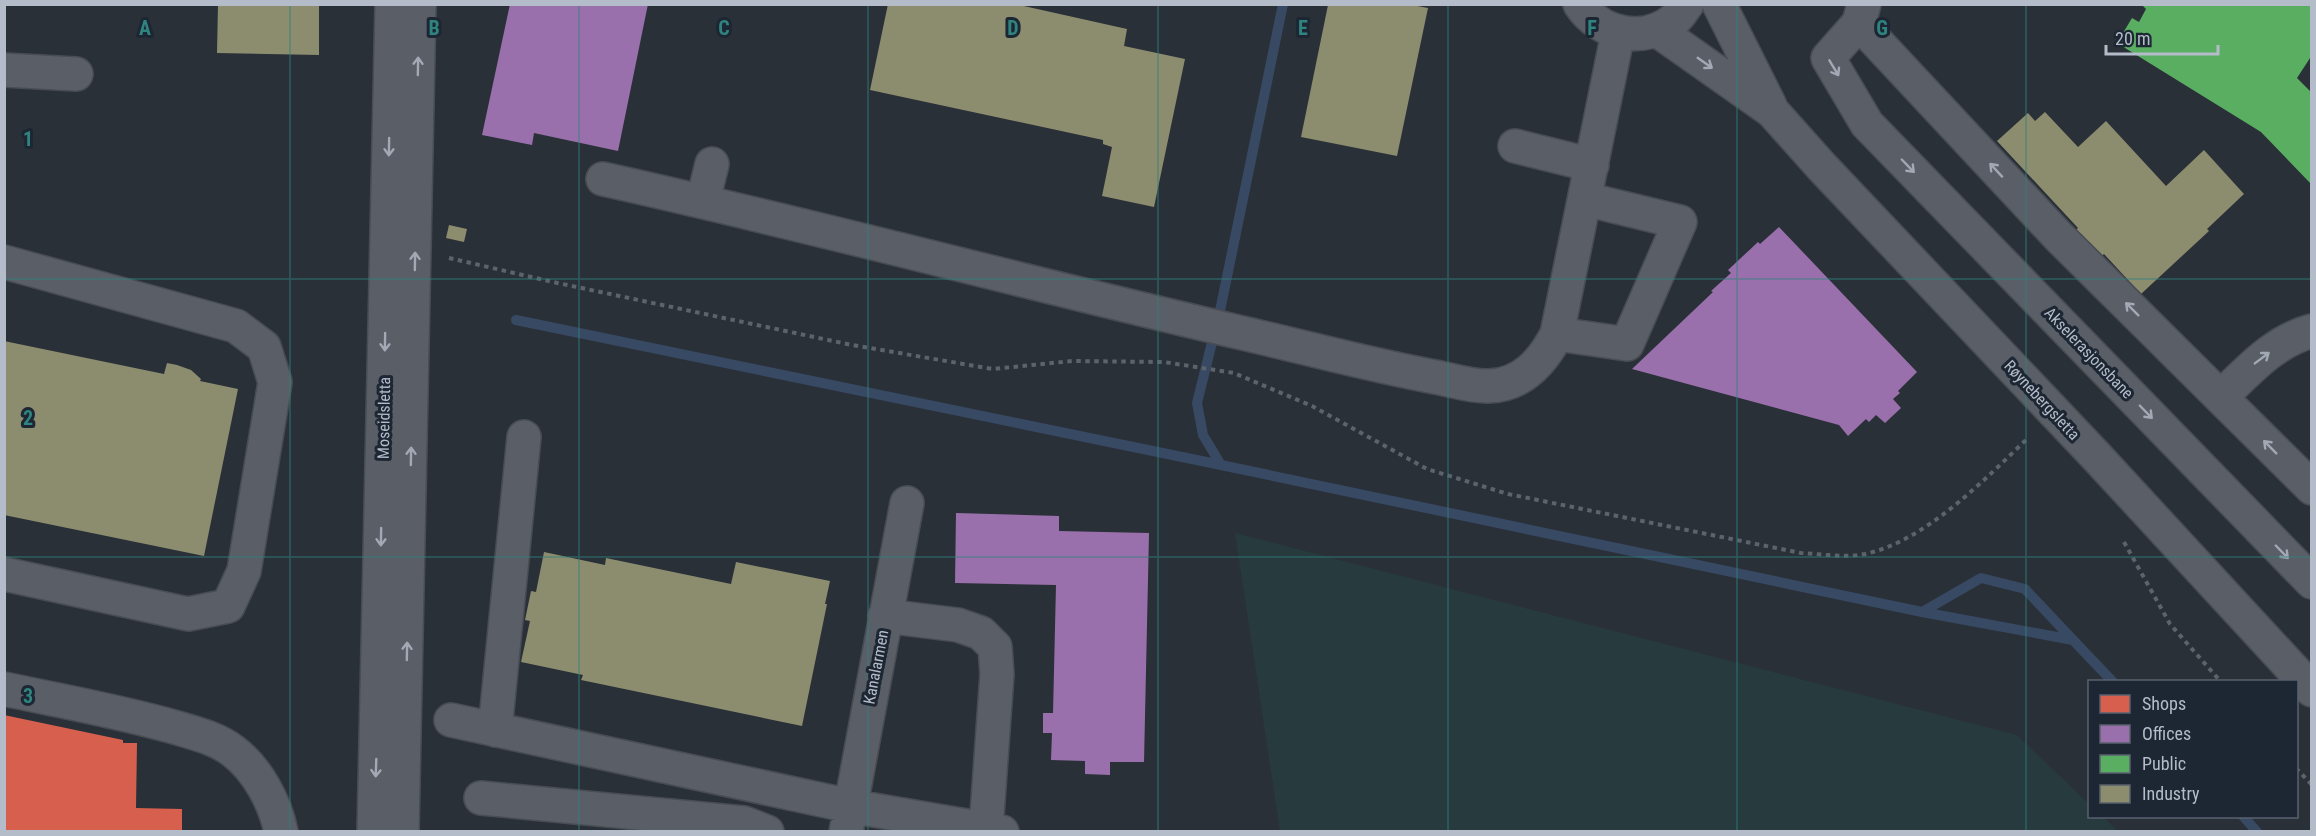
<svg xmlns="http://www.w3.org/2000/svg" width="2316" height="836" font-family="'Roboto Condensed',sans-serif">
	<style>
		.green { fill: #273a3e }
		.shops { fill: #d6604d }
		.offices { fill: #9970ab }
		.public { fill: #5aae61 }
		.industry { fill: #8c8c6e }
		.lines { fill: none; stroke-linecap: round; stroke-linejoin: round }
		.stream { stroke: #384963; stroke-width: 10 }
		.minor-casing { stroke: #484c53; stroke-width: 36 }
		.path { stroke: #5d636a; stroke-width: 4; stroke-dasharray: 4.5 4.5; stroke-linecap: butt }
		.minor { stroke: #5a5e66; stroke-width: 33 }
		.oneway { stroke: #a2a9b5 }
		.grid { fill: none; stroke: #308480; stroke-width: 1.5; stroke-opacity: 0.55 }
		.labels { text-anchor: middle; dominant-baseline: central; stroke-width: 6; stroke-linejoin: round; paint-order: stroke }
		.street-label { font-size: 16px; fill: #b4bcc9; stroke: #1d2633 }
		.grid-label { font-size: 20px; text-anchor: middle; font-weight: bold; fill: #308480; stroke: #1d2633; stroke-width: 6; stroke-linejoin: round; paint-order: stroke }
	</style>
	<rect width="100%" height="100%" fill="#2a3038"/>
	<path class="green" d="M1235,533L2017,735L2089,804L2090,816L2103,817L2118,831H1280Z"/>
	<path class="shops" d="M4,715L123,740V743H137L136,808L182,809V832H4Z"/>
	<path class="offices" d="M510,4H648L618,151L534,133L532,145L482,135Z
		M1779,227L1917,372L1898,391L1900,393L1893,399L1901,408L1885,423L1876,415L1869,422L1866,419L1848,436L1839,425L1632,369L1713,292L1711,291L1731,273L1728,270L1758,242L1760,244Z
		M956,513L1059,516V531L1149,533L1144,762H1110V775L1085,774V761L1051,760L1052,733H1043V713H1053L1056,585L955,583Z"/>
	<path class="public" d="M2142,5H2312V55L2297,78L2312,93V185L2261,132L2117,43L2132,18L2139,22L2146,9Z"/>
	<path class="industry" d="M218,4H319V55L217,53Z
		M888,4H1015L1127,29L1124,46L1185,59L1154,207L1102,196L1112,147L1103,144V140L870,90Z
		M1328,5H1412L1428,8L1397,156L1301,137Z
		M2045,112L2078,147L2106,121L2166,186L2204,150L2244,194L2207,229L2209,231L2141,294L2104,254L2099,259L2074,232L2078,228L1997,141L2028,113L2035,121Z
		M449,225L467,229L464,242L446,238Z
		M4,341L164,374L167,363L177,365L191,370L201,379L200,381L238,389L204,556L4,515Z
		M544,552L605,565L606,558L731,584L736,562L830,581L825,604H827L802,726L581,680L583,675L521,662L530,621L525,620L531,591L536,592Z"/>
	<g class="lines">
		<path class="stream" d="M516,320L1221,465L1922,612L2073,640L2113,682
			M1221,465L1203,435L1197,403L1221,306L1283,4
			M1922,612L1981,578L2025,589L2073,640
			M2243,816L2257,832"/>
		<g class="minor-casing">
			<path id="minor" d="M1580,4C1601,36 1645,44 1675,19C1680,15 1683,9 1687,4
				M1719,4L1770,106
				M1864,4L1859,23L1828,58L1867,124L2312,582
				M1859,23L2058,236L2312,488
				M1657,30L1772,111L1822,167L2096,456L2312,690
				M4,70L76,74
				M1515,146L1592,165
				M603,179C816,226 1026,283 1238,332C1304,347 1369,365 1435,377C1452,380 1472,387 1489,386C1523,385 1543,361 1557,334L1618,33
				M703,201L712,164
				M4,262L236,326L264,347L275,382L244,571L228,606L188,614L4,574
				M1557,334L1627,344L1680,222L1585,199
				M2221,397C2248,371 2274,341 2312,331
				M885,616L958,625L981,633L995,647L997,674L986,829
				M4,689C61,701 118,711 174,727C194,733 216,738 233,751C257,769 275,802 281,832
				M451,720L850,806L1002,832
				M495,730L524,437
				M481,798L744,823L767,832
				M374,832L392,4
				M402,832L419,4
				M846,832L907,503"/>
		</g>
		<path class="path" d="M449,258L553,282L852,345L993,369L1072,361L1164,362L1234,373L1312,406L1427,469L1508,494L1801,553C1822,554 1844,558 1865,554C1926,541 1985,479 2028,438
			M2124,542L2170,624L2221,682
			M2296,768L2312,785"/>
		<use href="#minor" class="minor"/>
	</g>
	<defs><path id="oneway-shaft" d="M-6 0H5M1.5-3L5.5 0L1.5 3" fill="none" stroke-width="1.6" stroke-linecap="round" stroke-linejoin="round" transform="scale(1.5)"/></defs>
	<g class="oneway">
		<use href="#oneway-shaft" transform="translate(1705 63) rotate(35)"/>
		<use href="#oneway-shaft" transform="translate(418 66) rotate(-89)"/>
		<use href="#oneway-shaft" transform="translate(1834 68) rotate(59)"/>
		<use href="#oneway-shaft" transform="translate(389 147) rotate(91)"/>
		<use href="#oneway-shaft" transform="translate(1908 166) rotate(46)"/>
		<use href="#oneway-shaft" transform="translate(1996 170) rotate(-133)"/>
		<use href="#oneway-shaft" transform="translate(415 261) rotate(-89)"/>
		<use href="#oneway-shaft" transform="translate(2132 309) rotate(-135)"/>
		<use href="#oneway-shaft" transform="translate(385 342) rotate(91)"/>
		<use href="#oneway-shaft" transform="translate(2262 358) rotate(-37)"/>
		<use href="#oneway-shaft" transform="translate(2146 412) rotate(46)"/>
		<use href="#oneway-shaft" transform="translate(2270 447) rotate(-135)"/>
		<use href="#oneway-shaft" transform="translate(411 456) rotate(-89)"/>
		<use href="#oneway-shaft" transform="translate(381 537) rotate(91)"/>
		<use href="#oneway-shaft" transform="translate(2282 552) rotate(46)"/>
		<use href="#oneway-shaft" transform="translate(407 651) rotate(-89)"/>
		<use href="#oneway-shaft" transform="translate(376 768) rotate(92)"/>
	</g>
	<path class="grid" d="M290,4V832M579,4V832M868,4V832M1158,4V832M1448,4V832M1737,4V832M2026,4V832M4,279H2312M4,557H2312"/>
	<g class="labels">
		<g class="street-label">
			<text transform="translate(2089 353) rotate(46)">Akselerasjonsbane</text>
			<text transform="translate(2042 400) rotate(47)">Røynebergsletta</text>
			<text transform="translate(384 418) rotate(-89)">Moseidsletta</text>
			<text transform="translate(876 667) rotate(-79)">Kanalarmen</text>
		</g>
	</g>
	<g class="grid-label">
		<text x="145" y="35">A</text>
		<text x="434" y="35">B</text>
		<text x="724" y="35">C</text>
		<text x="1013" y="35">D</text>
		<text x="1303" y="35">E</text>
		<text x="1592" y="35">F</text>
		<text x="1882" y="35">G</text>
		<text x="28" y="146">1</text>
		<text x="28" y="425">2</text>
		<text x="28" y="703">3</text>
	</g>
	<rect width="2316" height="836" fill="none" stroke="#b4bcc9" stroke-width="12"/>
	<rect x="2088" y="680" width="210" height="138" fill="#1d2633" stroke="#59626f" stroke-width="1.5"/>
	<rect x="2100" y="695" width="30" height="18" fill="#d6604d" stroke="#59626f" stroke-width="1.5"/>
	<text x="2142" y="710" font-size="18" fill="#b4bcc9">Shops</text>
	<rect x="2100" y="725" width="30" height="18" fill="#9970ab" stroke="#59626f" stroke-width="1.5"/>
	<text x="2142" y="740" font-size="18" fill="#b4bcc9">Offices</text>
	<rect x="2100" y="755" width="30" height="18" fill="#5aae61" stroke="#59626f" stroke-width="1.5"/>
	<text x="2142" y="770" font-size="18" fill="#b4bcc9">Public</text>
	<rect x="2100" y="785" width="30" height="18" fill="#8c8c6e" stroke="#59626f" stroke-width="1.5"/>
	<text x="2142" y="800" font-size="18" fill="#b4bcc9">Industry</text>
	<path d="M2106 45v9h112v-9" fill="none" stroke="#b4bcc9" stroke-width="3"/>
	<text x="2115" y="45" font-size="18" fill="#b4bcc9" stroke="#1d2633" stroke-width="4.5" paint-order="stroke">20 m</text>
</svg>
